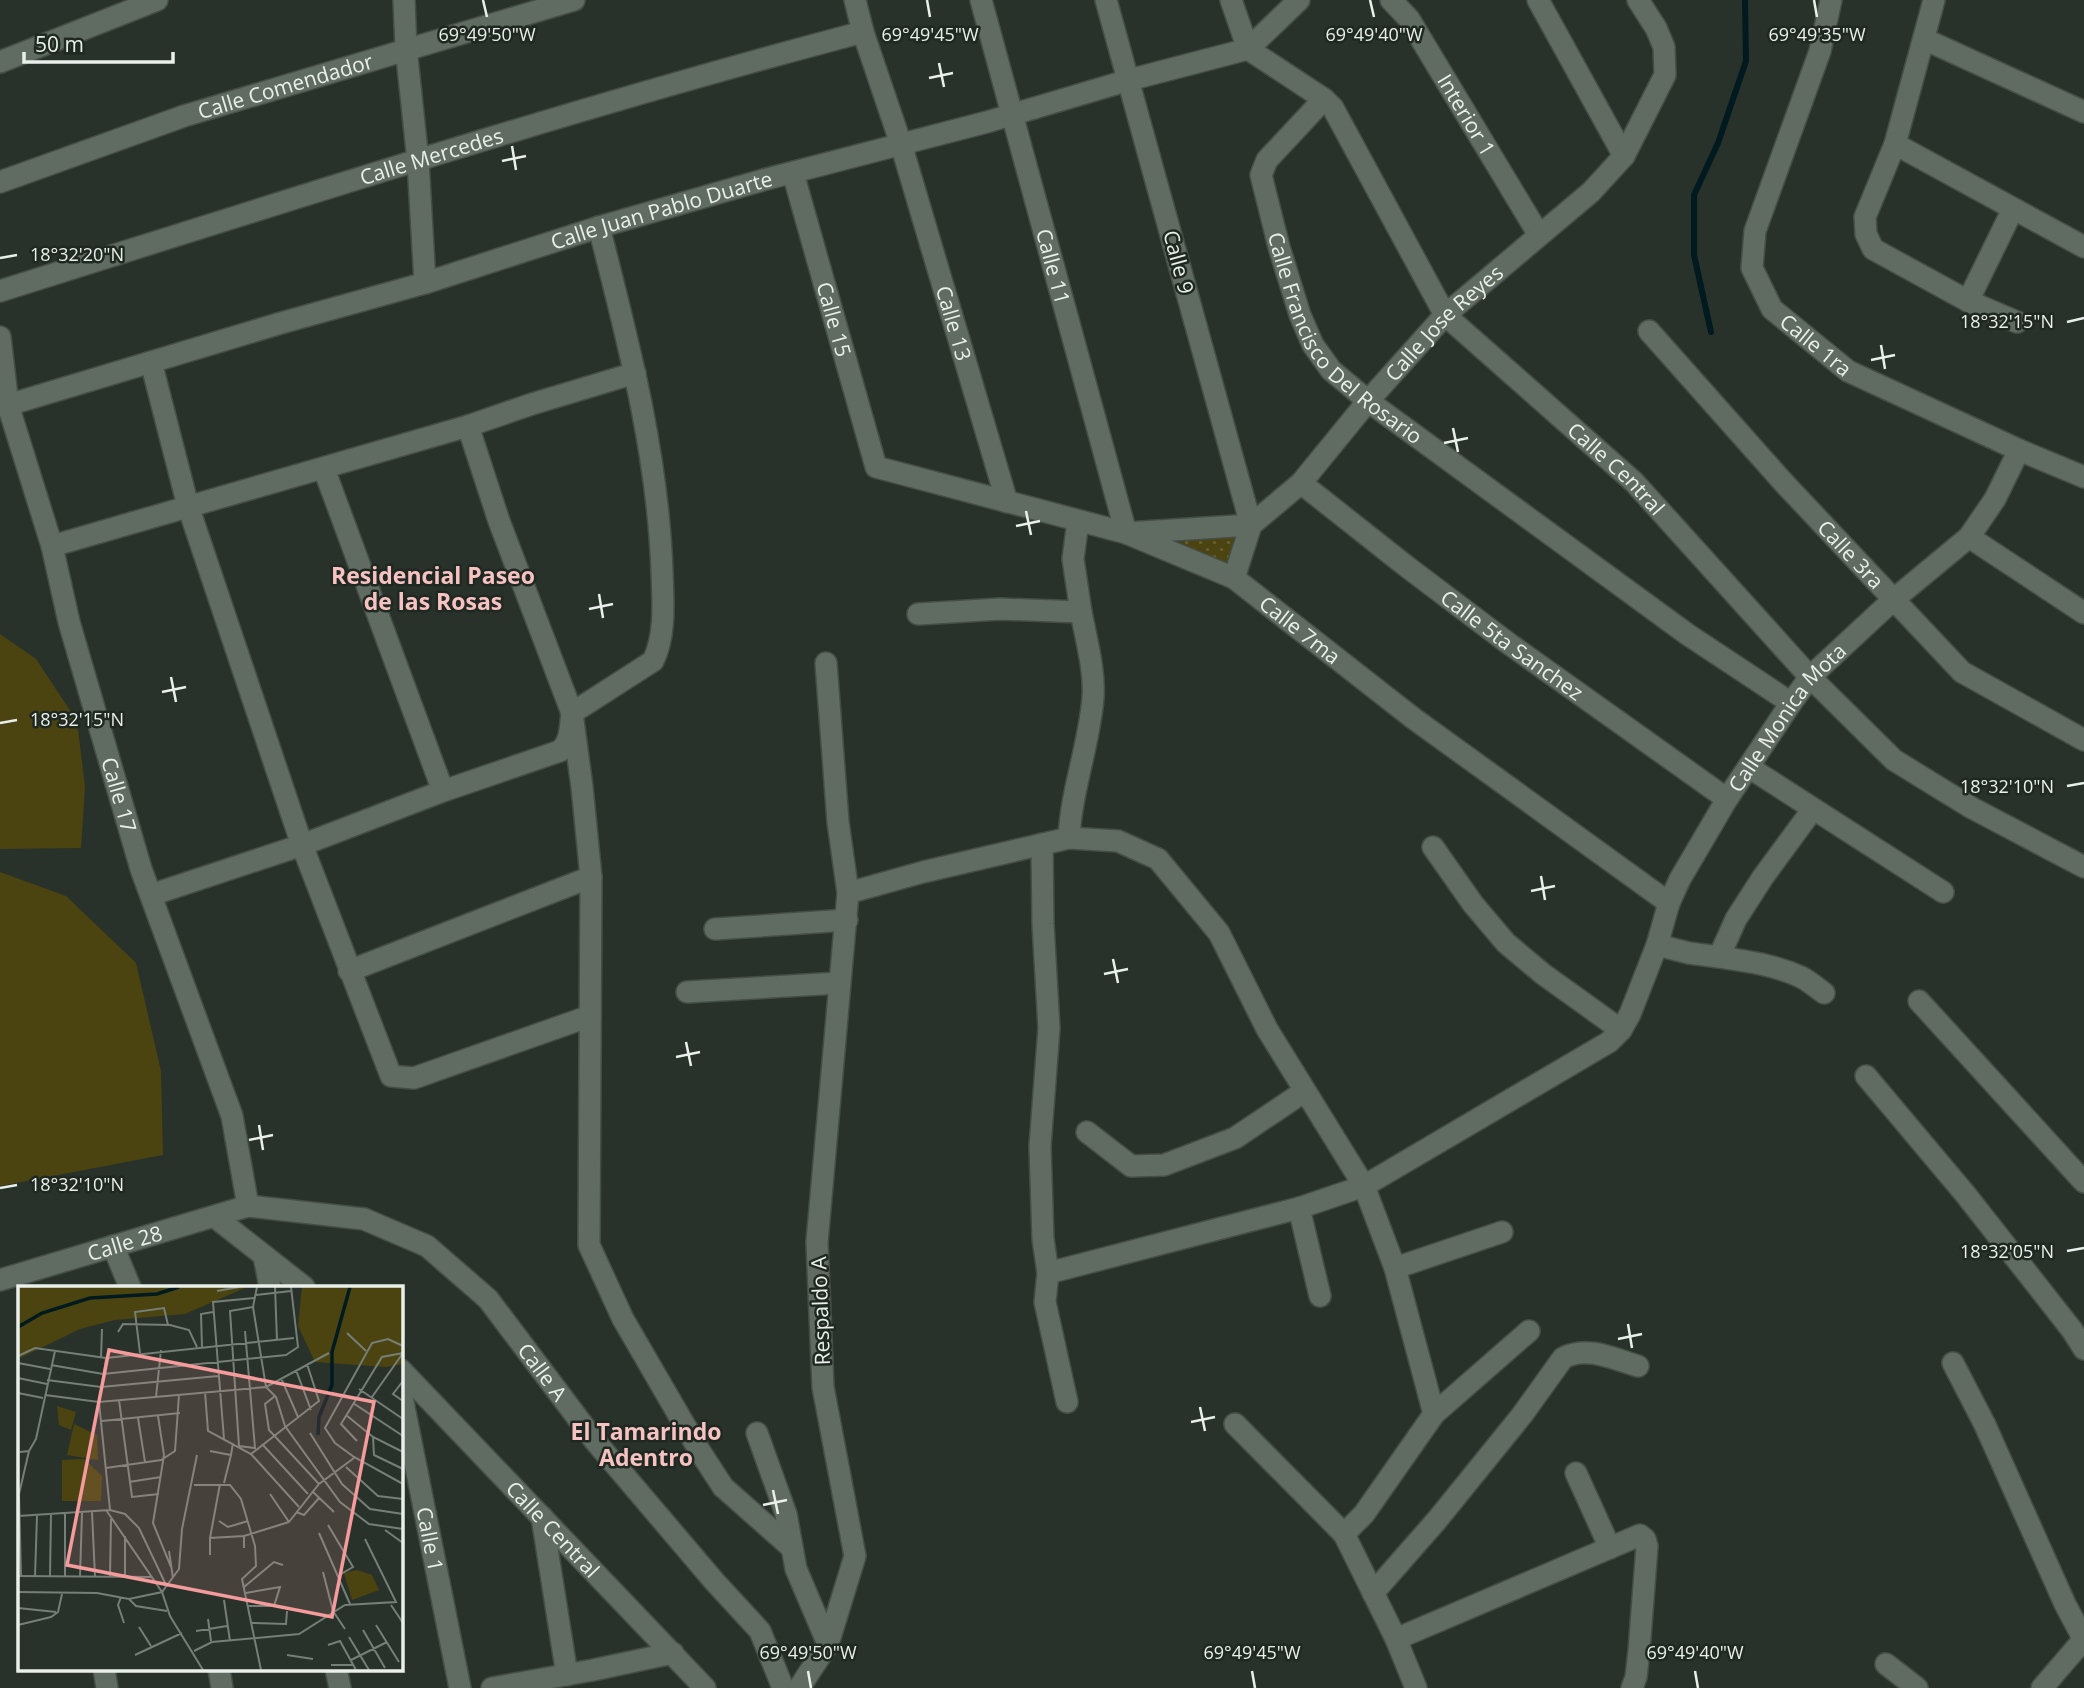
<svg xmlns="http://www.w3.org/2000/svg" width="2084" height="1688" font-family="'Open Sans',sans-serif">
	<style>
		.grass { fill: url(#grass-dots) }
		.garden { fill: #4c4410 }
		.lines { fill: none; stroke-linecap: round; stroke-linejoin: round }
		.stream { stroke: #001a1f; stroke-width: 6 }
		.minor-casing { stroke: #454d47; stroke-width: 24 }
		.minor { stroke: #606b62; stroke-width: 21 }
		.ticks { fill: none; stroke: #e9efea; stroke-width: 2.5 }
		.labels { text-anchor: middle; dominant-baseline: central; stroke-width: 5; stroke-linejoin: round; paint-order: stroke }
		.street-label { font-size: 21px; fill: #e9efea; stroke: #1f2821 }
		.neighbourhood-label { font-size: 23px; font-weight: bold; fill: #f7c3c2; stroke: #1f2821 }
		.inset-river { fill: none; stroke: #001a1f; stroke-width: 3.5 }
		.inset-road { fill: none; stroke: #757e77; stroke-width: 2 }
		.view { fill: #f59b9c; fill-opacity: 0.15; stroke: #f59b9c; stroke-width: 3.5 }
		.inset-edge { fill: none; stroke: #e9efea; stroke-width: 3.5 }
		.ticks-label { font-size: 18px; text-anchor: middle; fill: #e9efea; stroke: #1f2821; stroke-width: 5; stroke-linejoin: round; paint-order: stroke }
	</style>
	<defs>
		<pattern id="grass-dots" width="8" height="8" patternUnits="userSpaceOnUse" patternTransform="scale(1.75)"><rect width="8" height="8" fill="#4c4410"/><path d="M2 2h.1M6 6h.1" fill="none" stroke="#665f33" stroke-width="1.8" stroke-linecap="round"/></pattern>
	</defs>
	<rect width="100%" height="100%" fill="#28322b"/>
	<path class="grass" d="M1238,534L1229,567L1164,544Z"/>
	<path class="garden" d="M0,634L36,659L77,721L85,787L81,848L0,849Z
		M0,872L66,896L136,963L161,1071L163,1155L0,1186Z"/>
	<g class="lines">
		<path class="stream" d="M1711,332L1694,255V195L1718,143L1746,61L1745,0"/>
		<g class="minor-casing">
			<g id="minor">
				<path d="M404,0L406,48L418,161L425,283"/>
				<path id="s1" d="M855,0L863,32L901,144L1007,502"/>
				<path id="s2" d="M981,0L1126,533L1251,525L1106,0"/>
				<path id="s3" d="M1231,0L1248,49L1324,99L1333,108L1445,315L1634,482L1810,677L1894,760L1972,808L2084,867"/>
				<path id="s4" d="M1391,0L1409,19L1539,235"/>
				<path d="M1538,0L1624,156"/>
				<path id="s5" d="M1831,0L1820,51L1755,231L1752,268L1772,309L1848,371L2019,450L2084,477"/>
				<path d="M1934,0L1895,144L1865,217L1866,234L1873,249L1968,301L2017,322"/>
				<path d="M1924,39L2084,112"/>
				<path d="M0,62L157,0"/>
				<path id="s6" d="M1324,99L1267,160L1261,175L1279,247L1300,315L1313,345L1331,370L1368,401L1687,634L1791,703"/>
				<path d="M1895,144L2084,247"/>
				<path id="s7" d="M793,173L876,467L1126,533L1234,578L1413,718L1669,903"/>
				<path id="s8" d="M0,182L184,116L574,0"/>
				<path id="s9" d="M0,291C287,201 573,108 863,32"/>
				<path d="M1968,301L2013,209"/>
				<path id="s10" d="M1649,331L1784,483L1962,672L2084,740"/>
				<path id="s11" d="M0,337L8,405L52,546L69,622L141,869L232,1116L248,1206"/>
				<path d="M151,362L188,506L302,845L391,1076L414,1078L590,1016"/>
				<path id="s12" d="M0,406L8,405L281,323L425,283L599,227L763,180L987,122L1129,80L1248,49L1299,0"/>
				<path d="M468,426L499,521L572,713L582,787L591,877L589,1245L623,1319L699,1450L723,1487L792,1548"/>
				<path d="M324,469L443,791"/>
				<path id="s13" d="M1301,483L1406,566L1508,643L1727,799"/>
				<path d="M1969,537L2084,613"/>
				<path d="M52,546L468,426L532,404L635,373"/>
				<path id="s14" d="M1234,578L1251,525L1301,483L1368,401L1445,315L1591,192L1624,156L1665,75L1664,47L1656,28L1638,0"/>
				<path d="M918,614L1000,609L1081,612L1073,559L1078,521"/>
				<path d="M1750,768L1943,892"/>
				<path d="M1069,838C1071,791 1089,746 1093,698C1095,670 1086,639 1081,612"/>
				<path d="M1042,844L1043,924L1049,1028L1040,1146L1043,1239L1048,1273"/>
				<path d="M1433,847L1473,904L1506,943L1543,974L1621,1030"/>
				<path d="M848,893L923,872L1069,838L1118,841L1158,859L1219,933L1267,1029L1364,1186L1395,1268L1434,1414L1364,1514L1344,1534L1396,1639L1416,1688"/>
				<path d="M151,895L302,845L443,791L560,751C571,742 570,727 572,713L653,661C666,635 663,601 662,572C658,454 628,341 599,227"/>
				<path d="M715,929L847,920"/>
				<path d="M1657,945L1689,953L1719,957L1736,919L1763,877L1813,809"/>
				<path d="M1719,957C1746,961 1775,965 1801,977C1809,981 1817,988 1824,993"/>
				<path d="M349,971L591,877"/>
				<path d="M687,992L839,983"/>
				<path d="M1919,1001L2084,1182"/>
				<path d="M1866,1076L1966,1195L2072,1330L2084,1349"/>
				<path d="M1087,1132L1131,1166L1164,1165L1235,1138L1305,1091"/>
				<path d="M215,1217L304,1287"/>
				<path d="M113,1246L130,1287"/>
				<path d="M264,1256L270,1287"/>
				<path d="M1395,1268L1502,1232"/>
				<path id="s15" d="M0,1280L248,1206L364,1219L427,1246L488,1299L595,1441L714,1581L760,1631L783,1688"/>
				<path id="s16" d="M1320,1296L1299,1208L1364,1186L1609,1042L1621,1030L1630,1014L1657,945L1669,903L1680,879L1727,799L1791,703L1810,677L1893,600L1969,537L1995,499L2019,450"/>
				<path d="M1953,1363L1985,1425L2065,1604L2084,1640"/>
				<path id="s17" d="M401,1370L705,1688"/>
				<path id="s18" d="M401,1392L460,1688"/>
				<path d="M1067,1402L1045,1302L1048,1273L1299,1208"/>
				<path d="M1434,1414L1529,1331"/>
				<path d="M1235,1424L1344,1534"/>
				<path d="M757,1433L786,1514L796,1569L828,1644"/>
				<path d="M1576,1473L1610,1548"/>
				<path d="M542,1517L567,1675"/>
				<path d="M1373,1593L1437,1520L1522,1415L1563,1358C1587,1345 1614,1359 1638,1366"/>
				<path d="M1396,1639L1640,1535L1645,1539L1647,1546L1639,1651L1636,1677L1632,1688"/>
				<path d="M1886,1664L1917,1688"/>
				<path d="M104,1669L107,1688"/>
				<path d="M219,1669L222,1688"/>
				<path d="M336,1669L340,1688"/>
				<path d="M492,1688L593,1670L673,1653"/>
				<path d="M799,1688L828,1644L855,1556L823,1387L817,1242L848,893L838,822L826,663"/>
				<path d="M2042,1688L2084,1639"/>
			</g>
		</g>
		<use href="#minor" class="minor"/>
	</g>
	<path class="ticks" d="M483,0L487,17M927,0L930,17M1370,0L1374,17M1814,0L1817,17M939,63L944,87M929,78L953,73M512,146L516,170M502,161L526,156M0,258L17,255M2067,322L2084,318M1881,345L1885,369M1871,360L1895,355M1453,428L1458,452M1444,443L1468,438M1026,511L1031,535M1016,526L1040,521M599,594L603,618M589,609L613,604M171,677L176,702M162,692L186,687M0,723L17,720M2067,786L2084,783M1541,876L1545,900M1531,891L1555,886M1113,959L1118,983M1104,974L1128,969M686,1042L691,1066M676,1057L700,1052M259,1125L263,1150M249,1140L273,1135M0,1188L17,1185M2067,1251L2084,1248M1628,1324L1632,1348M1618,1339L1642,1334M1200,1407L1205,1431M1191,1422L1215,1417M773,1490L778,1514M763,1505L787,1500M808,1671L811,1688M1252,1671L1255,1688M1695,1671L1698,1688"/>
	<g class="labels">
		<g class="street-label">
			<text stroke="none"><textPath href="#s8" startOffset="301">Calle Comendador</textPath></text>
			<text stroke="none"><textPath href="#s4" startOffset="138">Interior 1</textPath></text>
			<text stroke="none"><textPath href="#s9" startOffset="452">Calle Mercedes</textPath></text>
			<text stroke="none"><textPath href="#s12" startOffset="690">Calle Juan Pablo Duarte</textPath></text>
			<text transform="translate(1179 262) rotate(75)">Calle 9</text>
			<text stroke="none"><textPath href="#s2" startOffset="276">Calle 11</textPath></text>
			<text stroke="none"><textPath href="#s7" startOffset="152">Calle 15</textPath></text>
			<text stroke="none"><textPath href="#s1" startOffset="338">Calle 13</textPath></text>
			<text stroke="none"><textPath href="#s14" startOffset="336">Calle Jose Reyes</textPath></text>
			<text stroke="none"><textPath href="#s6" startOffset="290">Calle Francisco Del Rosario</textPath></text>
			<text stroke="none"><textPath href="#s5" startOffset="383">Calle 1ra</textPath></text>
			<text stroke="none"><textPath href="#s3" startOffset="621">Calle Central</textPath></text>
			<text stroke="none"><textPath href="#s10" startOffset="301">Calle 3ra</textPath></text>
			<text stroke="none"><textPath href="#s7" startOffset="765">Calle 7ma</textPath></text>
			<text stroke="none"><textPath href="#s13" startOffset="266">Calle 5ta Sanchez</textPath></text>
			<text stroke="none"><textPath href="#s16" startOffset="817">Calle Monica Mota</textPath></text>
			<text stroke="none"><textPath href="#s11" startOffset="474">Calle 17</textPath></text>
			<text stroke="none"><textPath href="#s15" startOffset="130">Calle 28</textPath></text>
			<text transform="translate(820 1311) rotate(-92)">Respaldo A</text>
			<text stroke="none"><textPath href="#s15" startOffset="616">Calle A</textPath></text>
			<text stroke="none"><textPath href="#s17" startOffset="220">Calle Central</textPath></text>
			<text stroke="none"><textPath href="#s18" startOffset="150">Calle 1</textPath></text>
		</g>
		<g class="neighbourhood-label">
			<text x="433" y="575">Residencial Paseo<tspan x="433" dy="26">de las Rosas</tspan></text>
			<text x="646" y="1431">El Tamarindo<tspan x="646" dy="26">Adentro</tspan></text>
		</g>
	</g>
	<g transform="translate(18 1286)">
		<rect width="385" height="385" fill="#28322b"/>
		<path d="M0,1H229L167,28L97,34L62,43L0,73ZM284,1H385V78L368,81L297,76L280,40Z" fill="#4c4410"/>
		<path d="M39,120L58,126L53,144L41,139ZM56,138L79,149L80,174L49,169ZM66,173L84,190L83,215H44V174ZM339,284L354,289L361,304L334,314L326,287Z" fill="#4c4410"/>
		<path class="inset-river" d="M0,41L24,27L72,12L139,8L161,1M300,149L301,131L314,99V66L332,1"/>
		<path class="inset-road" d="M239,1L235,21L248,101L258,111L267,140L322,216L351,238L385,243M257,1L259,55M199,5L221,1M238,9L273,5M227,45L237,162L221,160L212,25L235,21M100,46L105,38L152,39L171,44L179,61M329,47L348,65M385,60L370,53L354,57L307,142L317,157L336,171L385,198M184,61L183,28L195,26M122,67L117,26L146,22L150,39M0,70L17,62L88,72L276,52M83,72L84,43M88,73L81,116L92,224M0,77L32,83M33,79L85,88L268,69L280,61L273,1M278,84L293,124M0,92L29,98M263,92L280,131M29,94L83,101L200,90M385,95L375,108L385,115M341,103L385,133M187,106L190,145L233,168L281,221M0,107L25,112M27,109L81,116L248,101L311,67M257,110L247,118L251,144L301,198M138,111L143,64M354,111L385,67M101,114L114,211L141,208M335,117L385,150M328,129L355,151L385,166M140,130L146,169L135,237L153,281M120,132L127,176M84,135L162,127M292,147L324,198L352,223L385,228M355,151L356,169L385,183M206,153L195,16L236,12M339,155L323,138L364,71L385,67M244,158L290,208M192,165L213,169L215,157M2,166L11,165L18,153L37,65M233,168L301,115L289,78M328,181L360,210L385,213M88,182L143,174L157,165L161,109M111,196L143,191M206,197L213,169M176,199H212L223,213L237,260L238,280L224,293L243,384M294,205L316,226M252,208L271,236M88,224L144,306L152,330L185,384M74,226L77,291M278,226L286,229L301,212M0,230L92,224L107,228L121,242L149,301M201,235L210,241L230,235M271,236L301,198L336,172M310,239L335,281L323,288M367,244L385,257M301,247L332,318M107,250V291M192,252L202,198M226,262V250L271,236M151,265L155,292M192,269V252L226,250M305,286L315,325L327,343M0,290L134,291M3,290L1,208L11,165M17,290L19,230M32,290L33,229M47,291V228M62,291L64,227M92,291L93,233M226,301L256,276L265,279M0,306L79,307L111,313L144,306L161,283L164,243L179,169M228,307L262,301L256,320H230M103,311L100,319L106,337M111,313L118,320L149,325M206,314L212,355M373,319L385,337M0,322L38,326M190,333L193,355M234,337L268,338L269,325M0,339L33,331L40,326L44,308M358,339L381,376M121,341L133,360M345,344L367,382M178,345L209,340M331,351L351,384M310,359L322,355L338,384M176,365L194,356L281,348L327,319L378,316L347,253M117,369L164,347M269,369L295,373M333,374L369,356M313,379H335"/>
		<path class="view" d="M91,64L356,116L314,331L49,279Z"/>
		<rect width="385" height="385" class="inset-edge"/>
	</g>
	<g class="ticks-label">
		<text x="487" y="41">69°49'50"W</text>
		<text x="930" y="41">69°49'45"W</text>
		<text x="1374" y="41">69°49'40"W</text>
		<text x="1817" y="41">69°49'35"W</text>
		<text x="77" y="261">18°32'20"N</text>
		<text x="2007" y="328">18°32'15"N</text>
		<text x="77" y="726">18°32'15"N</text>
		<text x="2007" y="793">18°32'10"N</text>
		<text x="77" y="1191">18°32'10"N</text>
		<text x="2007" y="1258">18°32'05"N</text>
		<text x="808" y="1659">69°49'50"W</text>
		<text x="1252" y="1659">69°49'45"W</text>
		<text x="1695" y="1659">69°49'40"W</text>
	</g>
	<path d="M24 52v10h149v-10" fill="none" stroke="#e9efea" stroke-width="3.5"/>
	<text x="35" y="52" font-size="21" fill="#e9efea" stroke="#1f2821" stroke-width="5" paint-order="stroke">50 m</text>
</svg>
